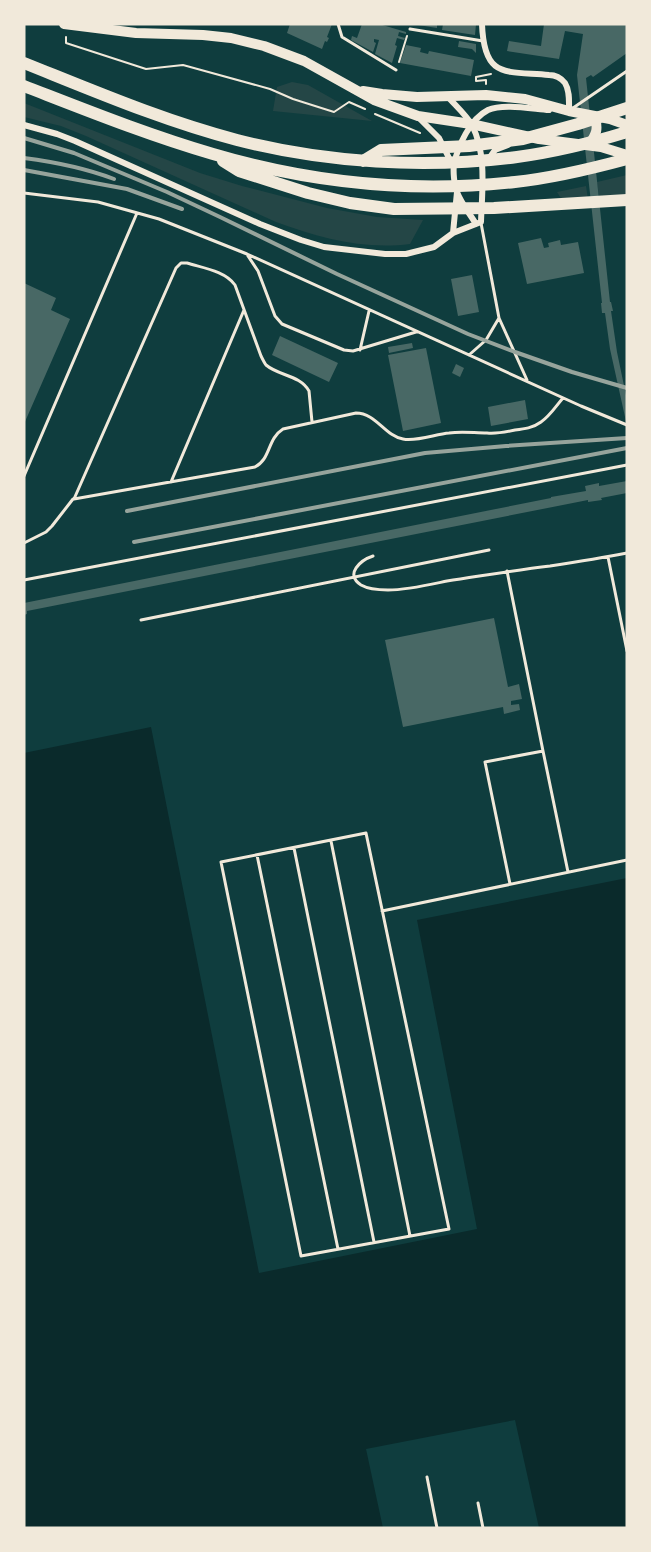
<svg xmlns="http://www.w3.org/2000/svg" width="651" height="1552" font-family="Cabin,sans-serif">
	<style>
		.green { fill: #244646 }
		.water { fill: #0a2a2b }
		.building { fill: #486865 }
		.lines { fill: none; stroke-linecap: round; stroke-linejoin: round }
		.path { stroke: #f1e9da; stroke-width: 2 }
		.service { stroke: #f1e9da; stroke-width: 3 }
		.minor { stroke: #f1e9da; stroke-width: 6 }
		.primary { stroke: #f1e9da; stroke-width: 10 }
		.motorway { stroke: #f1e9da; stroke-width: 12 }
		.rail { stroke: #97a49c; stroke-width: 4 }
	</style>
	<rect width="100%" height="100%" fill="#0f3d3e"/>
	<path class="green" d="M292,82L308,85L372,121L273,111L277,87Z
		M24,103L200,173L242,186L327,208L377,217L423,220L410,244C363,250 320,238 276,222L86,136L61,126L24,117Z
		M627,175V195L599,196L597,182Z
		M586,186L588,199L562,200L557,192Z"/>
	<path class="water" d="M151,727L259,1273L477,1229L417,920L627,878V1528H539L515,1420L366,1449L383,1528H24V753Z"/>
	<path class="building" d="M290,24H332L327,37L329,38L327,42L325,41L322,49L287,33Z
		M362,24H379L406,32V34L399,32L398,36L405,38L404,40L397,38L395,45L397,46L392,63L375,54L379,40L374,39V42L376,43L373,52L351,40L352,36L357,38Z
		M418,24H437V28L418,25Z
		M443,24H476L475,35L442,30Z
		M544,24H627V53L593,77L591,75L586,78L610,302H611L613,311H611L617,352L627,400V426L610,349L605,313H602L601,303H602L577,75L583,34L565,31L559,59L507,51L509,41L541,46Z
		M459,41L476,44V53L472,49L458,47Z
		M406,45L421,48L420,52L428,54L429,51L474,60L471,76L400,63Z
		M541,238L544,248L549,247L548,243L560,240L561,245L578,242L584,273L527,284L518,243Z
		M472,275L479,312L458,316L451,279Z
		M24,283L56,298L51,310L70,319L24,424Z
		M280,336L338,363L329,382L272,355Z
		M412,343L413,348L389,353L388,347Z
		M426,348L441,423L403,431L388,355Z
		M456,364L464,368L460,377L452,373Z
		M525,400L528,419L491,426L488,407Z
		M627,481V493L601,498L602,500L588,502V500L27,611V614L24,615V603L551,498V497L586,491L585,486L599,483V486Z
		M494,618L508,687L519,684L522,699L511,701V705L519,704L520,710L504,714L503,707L403,727L385,640Z"/>
	<g class="lines">
		<path class="path" d="M66,37V43L146,69L183,65L270,89L293,99L334,112L349,102L365,109
			M399,62L407,36
			M486,84V80L476,81V77L491,74
			M375,114L420,133"/>
		<path class="service" d="M338,24L342,37L396,70
			M410,29L483,41
			M573,108L627,71
			M24,193L98,202L159,219L247,254L581,406L627,425
			M481,223L499,318L527,380
			M248,256L258,271L275,316L282,324L344,350L353,351L416,332
			M360,350L369,311
			M469,355L486,340L499,318
			M312,422L309,391C300,375 279,376 266,365C265,364 262,358 261,356L235,285C225,271 203,268 187,263H181L176,268L74,499L255,467C271,459 267,439 283,429L356,413C376,413 385,436 403,439C416,442 436,434 449,433C462,431 474,433 487,433C496,434 506,432 515,430C524,429 533,428 541,422C550,416 556,406 563,398
			M24,476L137,213
			M171,482L244,310
			M24,543L46,532L52,526L73,499
			M373,556C361,560 344,574 361,585C368,589 380,590 388,590C407,590 428,585 447,581C481,576 516,570 550,566C576,562 601,558 627,553
			M608,557L627,651
			M507,571L543,751L485,762L510,884
			M24,580L627,465
			M141,620L489,550
			M543,751L568,872
			M366,833L449,1229L301,1256L221,862Z
			M331,841L410,1236
			M294,848L374,1242
			M257,855L338,1249
			M382,911L627,860
			M427,1477L437,1528
			M478,1503L483,1528"/>
		<path class="minor" d="M482,24C484,79 505,71 549,75C555,75 561,78 565,83C570,91 569,102 569,111H568
			M418,117L439,138L452,164
			M24,125L57,134L75,141L260,224L301,240L324,247L385,254H406L434,247L453,233L481,222C482,190 487,155 472,125C466,115 456,106 448,97
			M488,160L495,150L508,145
			M476,224C470,214 461,203 457,192C454,185 453,171 454,164C458,146 470,119 488,110C503,103 533,109 549,110
			M453,233L457,192"/>
		<path class="primary" d="M64,24L136,33L203,35L231,38L264,46L304,61L374,100L418,116L471,124L539,139L601,147L627,155
			M363,91L382,94L417,97L486,95L525,99L569,111L610,119L627,125
			M589,145C597,133 598,130 595,116"/>
		<path class="motorway" d="M24,63C94,91 164,121 237,140C326,163 426,169 517,157C554,152 591,143 627,132
			M24,86C86,110 148,135 213,154C311,183 414,193 515,182C553,178 590,169 627,159
			M223,161L239,171L308,193L350,203L394,209L494,208L627,200
			M363,161L381,150L469,146L523,139L578,124L627,108"/>
		<path class="rail" d="M24,138L74,153L167,192L220,217L337,274L468,334L515,352L572,372L627,388
			M24,158C55,162 85,168 114,179
			M24,170L127,189L182,209
			M127,511L425,453L506,446L627,438
			M134,542L627,448"/>
	</g>
	<rect width="651" height="1552" fill="none" stroke="#f1e9da" stroke-width="51"/>
</svg>
